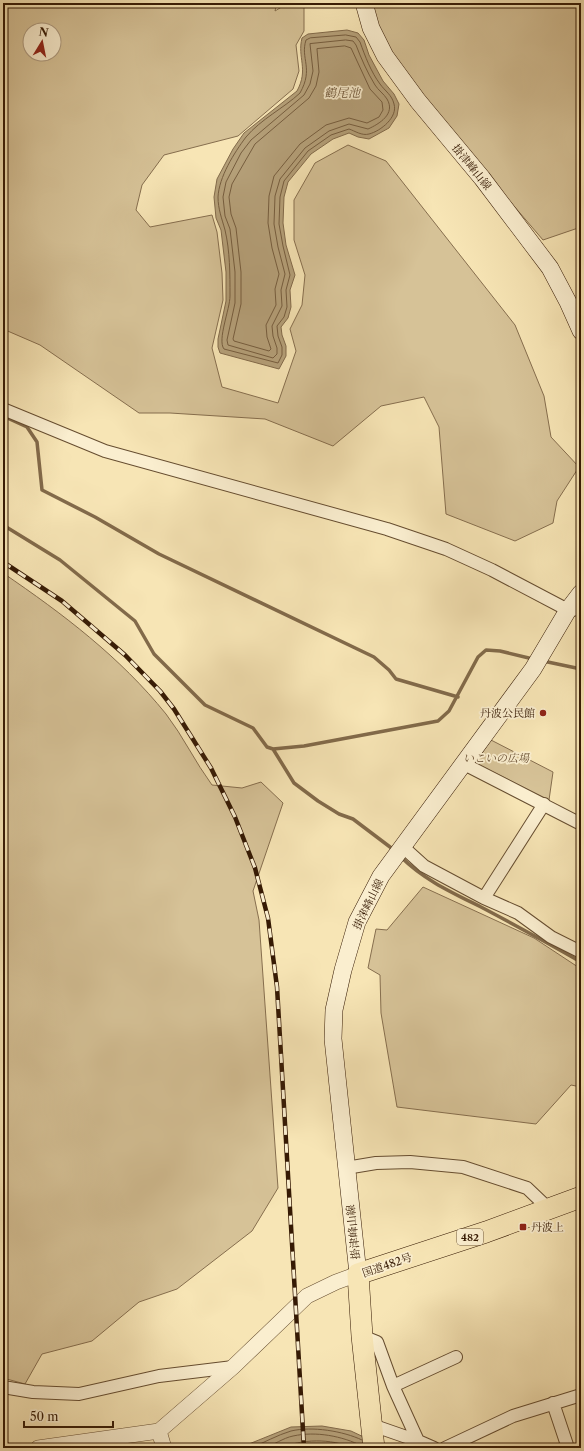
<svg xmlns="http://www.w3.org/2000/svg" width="584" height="1451" font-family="'Libre Caslon Text','Noto Serif JP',serif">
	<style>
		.green { fill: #d6c297; stroke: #866e4e; fill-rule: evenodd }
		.water { fill: #b5a079; stroke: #826a4a }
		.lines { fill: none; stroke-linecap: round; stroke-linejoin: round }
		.shore { stroke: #765d3e; stroke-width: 1 }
		.stream { stroke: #826a4a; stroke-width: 3.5 }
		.minor-casing { stroke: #664d30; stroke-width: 14 }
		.tertiary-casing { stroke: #664d30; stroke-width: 16 }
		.secondary-casing { stroke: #361a04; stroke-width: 18 }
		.trunk-casing { stroke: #361a04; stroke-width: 22 }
		.minor { stroke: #faeecf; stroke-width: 12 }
		.tertiary { stroke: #faeecf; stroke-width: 15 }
		.secondary { stroke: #faeecf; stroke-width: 17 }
		.trunk { stroke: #f7e5b5; stroke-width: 21 }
		.rail-casing { stroke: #361a04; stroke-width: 4.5 }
		.rail { stroke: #faeecf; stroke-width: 3; stroke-dasharray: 9; stroke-linecap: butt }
		.poi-dot { fill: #8f2418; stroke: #faeecf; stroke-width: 1.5 }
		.labels { text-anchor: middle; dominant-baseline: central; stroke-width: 3.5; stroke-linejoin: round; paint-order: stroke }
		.shield { fill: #faeecf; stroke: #715a41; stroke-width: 1 }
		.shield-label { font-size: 10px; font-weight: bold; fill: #361a04 }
		.street-label { font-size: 11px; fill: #361a04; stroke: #faeecf }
		.poi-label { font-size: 11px; fill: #361a04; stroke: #faeecf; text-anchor: end }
		.park-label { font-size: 11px; font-style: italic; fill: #664c30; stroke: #faeecf }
		.water-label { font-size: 12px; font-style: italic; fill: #695033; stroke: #faeecf }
	</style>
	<rect width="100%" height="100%" fill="#f7e5b5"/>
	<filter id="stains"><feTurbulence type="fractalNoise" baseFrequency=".005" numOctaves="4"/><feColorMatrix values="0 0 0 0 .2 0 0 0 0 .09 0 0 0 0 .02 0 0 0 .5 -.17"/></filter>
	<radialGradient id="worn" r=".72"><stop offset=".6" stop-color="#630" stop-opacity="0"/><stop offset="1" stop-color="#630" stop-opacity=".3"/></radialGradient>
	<path class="green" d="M3,3H277L275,11L288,3H304V31L296,45L299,71L293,89L238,136L164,155L142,185L136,210L150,227L212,215L217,232L222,273L223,300L212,348L222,387L278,403L296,351L290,329L302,305L305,275L294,240V200L315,163L348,145L386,161L515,325L544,396L551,437L579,467L557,501L553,523L515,541L446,514L439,427L424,397L381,406L333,446L265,419L170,413H139L40,345L3,329ZM30,30H54V54H30Z
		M372,3H581V227L543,240L432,110L390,51L378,27Z
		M3,573C63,614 120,657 166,714C183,736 195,762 212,785L242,788L261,782L283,803L253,891L259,920L278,1188L252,1231L177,1289L139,1302L92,1341L42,1354L25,1384L3,1378Z
		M491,740L553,772L549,800L475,763Z
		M423,887L534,938L581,969V1087L571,1085L536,1124L397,1107L381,1013L380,975L368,968L376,929L387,930Z"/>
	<path class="water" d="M347,30L358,33L364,40L369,55L383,81L394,94L399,104L397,116L389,128L369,139L358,137L349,133L333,139L311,154L288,182L284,197L283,223L286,245L295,275L290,290L291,307L288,318L281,327L282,335L286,346V356L279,369L220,353L218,347V339L226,301V272L221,230L216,218L214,197L217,179L233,149L244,133L297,91C309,69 297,58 302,38L308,34Z
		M322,1426L351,1431L387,1448H239L291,1427Z"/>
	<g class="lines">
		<path class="shore" d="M346,35L356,37L360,42C365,56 371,72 380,84C385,91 392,95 394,104C398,117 381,131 369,134C362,136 355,131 349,129L331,135L308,151L284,181L280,197L279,224L283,246L290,275L286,290L287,307L284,317L277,326L278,336L282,347V355L278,363L224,349C217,340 230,309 230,296C230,274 230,251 225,230C222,219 218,209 218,197C219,177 234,153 246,137C261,119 284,108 300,93C314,68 300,59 306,40L310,38Z
			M346,40L353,41L356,45C361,58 367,72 375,85C378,90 384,94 387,99C396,114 379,124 368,129L349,124L329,131L305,148L280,179L275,196L274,224L278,247L285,274L281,290L282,306L272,326L273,336L277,348V354L273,358L228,345L227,340L235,303V272L230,229L225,216L223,197L226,182L241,153L251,140L304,95L310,84L313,71L310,44Z
			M345,46L351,48L370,89L382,102L383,110L379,117L367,123L349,118L326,125L300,144L274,176L269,196L268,223L272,248L279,274L275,289L276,305L266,325L267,337L271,349L269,351L234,341L233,339L241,304V272L236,228L231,214L229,197L232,184L255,144L309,98L316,86L319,72L317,49Z
			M250,1448C264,1443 277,1435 291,1431C312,1426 343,1431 362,1440
			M264,1448C274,1445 283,1438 293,1436C316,1431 342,1436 362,1446
			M280,1448C302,1439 331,1438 352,1448"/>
		<path class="stream" d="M3,416L27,427L37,442L42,490L95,517L159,554L374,657L389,670L396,679L458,697
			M3,525L60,560L135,621L154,654L205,705L253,728L267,747L273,749L304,746L438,721L449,711L478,657L486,650L500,651L533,659
			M543,661L581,669
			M273,749L294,783L318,801L339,814L353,819L394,850
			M401,857C424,880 453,893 481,907C515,925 548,943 581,962"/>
		<g class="minor-casing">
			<path id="minor" d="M3,409L105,451L387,529L446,549L492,570L568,610L581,609
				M464,764L581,824
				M403,847L424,866L484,898L518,913L551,937L581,952
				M484,898L544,804
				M346,1168L376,1163L410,1162L463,1167L527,1188L549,1209
				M362,1336L377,1342L393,1386L418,1441L372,1425
				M393,1386L456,1357
				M3,1387L33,1392L79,1394L159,1376L233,1367
				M553,1403L568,1448
				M418,1441L434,1448
				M3,1447L4,1448
				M445,1448L513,1416L581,1395"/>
		</g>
		<g class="tertiary-casing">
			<path id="tertiary" d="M159,1431L164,1448
				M38,1448L159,1431L233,1367L307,1296L336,1282L358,1274"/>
		</g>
		<g class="secondary-casing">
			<path id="secondary" d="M364,3L371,28L385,56L418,101L482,178L550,268L568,302L581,331
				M358,1274L333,1039L334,1010L343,970L357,922L381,876L533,669L568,610L581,593"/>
		</g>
		<g class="trunk-casing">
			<path id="trunk" d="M374,1448L362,1336L358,1274L486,1232L581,1197"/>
		</g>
		<use href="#minor" class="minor"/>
		<use href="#tertiary" class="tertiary"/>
		<use href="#secondary" class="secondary"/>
		<use href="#trunk" class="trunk"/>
		<g class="rail-casing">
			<path id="rail" d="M3,562L62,601L125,655L160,691L174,709L211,768L235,817L255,868L268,918L277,987L304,1448"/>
		</g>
		<use href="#rail" class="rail"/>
	</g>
	<g class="poi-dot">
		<circle cx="543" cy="713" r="4"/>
		<rect x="519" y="1223" width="8" height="8" rx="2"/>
	</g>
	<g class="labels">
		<rect class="shield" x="457" y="1229" width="26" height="16" rx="3"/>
		<g class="shield-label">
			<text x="470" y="1237">482</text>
		</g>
		<g class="street-label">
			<text transform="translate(472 167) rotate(51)">掛津峰山線</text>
			<text transform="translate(368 904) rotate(-64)">掛津峰山線</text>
			<text transform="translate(353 1232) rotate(-96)">掛津峰山線</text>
			<text transform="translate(387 1265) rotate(-19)">国道482号</text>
		</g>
		<g class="poi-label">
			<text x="535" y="713">丹波公民館</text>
			<text x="531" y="1227" text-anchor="start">丹波上</text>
		</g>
		<g class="park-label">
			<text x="496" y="758">いこいの広場</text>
		</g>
		<g class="water-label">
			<text x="342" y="92">鶴尾池</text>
		</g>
	</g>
	<rect width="584" height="1451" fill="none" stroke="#f7e5b5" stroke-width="16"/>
	<rect x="4" y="4" width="576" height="1443" fill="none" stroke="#361a04" stroke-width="2"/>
	<rect x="8" y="8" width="568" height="1435" fill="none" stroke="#361a04"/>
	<g transform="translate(42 42) rotate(10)"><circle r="19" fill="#faeecf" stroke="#ac997e"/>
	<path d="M0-3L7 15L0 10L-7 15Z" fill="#8f2418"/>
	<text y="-6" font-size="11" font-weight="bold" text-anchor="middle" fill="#361a04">N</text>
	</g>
	<path d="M24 1421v6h89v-6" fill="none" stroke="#361a04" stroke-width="2"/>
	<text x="30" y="1421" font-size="12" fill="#361a04" stroke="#faeecf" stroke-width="3" paint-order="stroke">50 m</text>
	<rect width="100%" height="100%" filter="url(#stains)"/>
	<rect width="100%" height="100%" fill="url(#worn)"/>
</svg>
